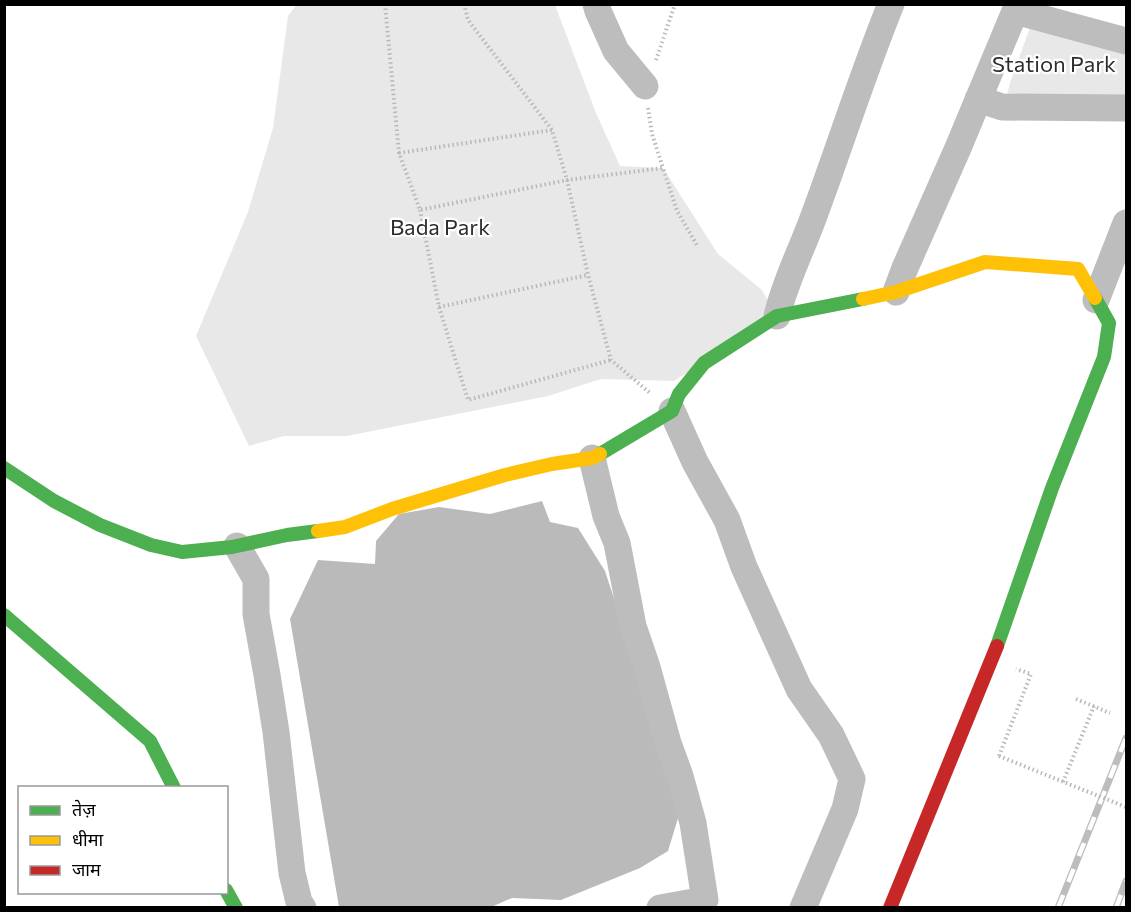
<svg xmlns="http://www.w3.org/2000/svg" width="1131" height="912" font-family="Commissioner,'Noto Sans Devanagari',sans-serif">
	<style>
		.green { fill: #e8e8e8 }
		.water { fill: #bababa }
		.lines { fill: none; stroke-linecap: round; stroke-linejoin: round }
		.path { stroke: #b8b8b8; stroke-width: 4; stroke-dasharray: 1.5 3; stroke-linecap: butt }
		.street { stroke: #bdbdbd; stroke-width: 27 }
		.fast { stroke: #4caf50; stroke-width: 14 }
		.slow { stroke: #ffc107; stroke-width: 14 }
		.jam { stroke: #c62828; stroke-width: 14 }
		.rail-casing { stroke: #bdbdbd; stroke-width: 7 }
		.rail { stroke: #fff; stroke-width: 4.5; stroke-dasharray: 14; stroke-linecap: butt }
		.path-bridge { stroke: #b8b8b8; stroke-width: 4; stroke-dasharray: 1.5 3; stroke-linecap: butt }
		.labels { text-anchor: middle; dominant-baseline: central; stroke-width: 4.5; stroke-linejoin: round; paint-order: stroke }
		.park-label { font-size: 22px; fill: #2d2d2d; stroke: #fff }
	</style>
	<rect width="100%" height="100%" fill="#fff"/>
	<path class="green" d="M297,4L555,5L596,113L620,166L663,168L718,254L762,290L777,316L674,381L601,379L548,396L347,436H284L249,446L196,336L248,212L273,128L288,16Z
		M1032,22L1126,47V98L1006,99L1010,83Z"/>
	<path class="water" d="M542,501L550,522L578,528L605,571L682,805L668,851L640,868L561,900L512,898L489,908L339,907L290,619L318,560L375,564L376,541L399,514L439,507L490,514Z"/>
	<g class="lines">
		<path class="path" d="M385,4L399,153L420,210L567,180L663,168L677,211L698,247
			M464,4L468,20L552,130L567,180L588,275L611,360L650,393
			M656,60L675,4
			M648,108L652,134L663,168
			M399,153L552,130
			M420,210L439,307L468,400L611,360
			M439,307L588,275
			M1076,699L1110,713
			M999,756L1031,674L1016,669
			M1063,782L1094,706"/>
		<path class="street" d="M596,4L598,11L616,51L645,86
			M1015,11L1126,41
			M978,99L1002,107L1126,108
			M896,292L905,268L958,148L1018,4
			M1096,300L1126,223
			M777,316C785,281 803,247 815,213C841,143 863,73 891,4
			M672,411L695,462L727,520L744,567L799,689L831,735L852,779L845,809L803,908
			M592,458L606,516L617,543L633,626L647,667L668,743L680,776L693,823L705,900L660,908
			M237,546L256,579V614L267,675L276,732L292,873L299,902L303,908"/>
		<path class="fast" d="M600,454L672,411L679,394L704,363L777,316L863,299
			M4,468L54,501L100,525L151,545L182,552L232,547L287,535L318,531
			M4,615L150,741L174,788
			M997,646L1052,488L1104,357L1109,323L1095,298
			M226,890L236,908"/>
		<path class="slow" d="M863,299L896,292L985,262L1078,269L1095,298
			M318,531L345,527L392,509L505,475L552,464L592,458L600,454"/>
		<path class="jam" d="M890,908L997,646"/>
		<g class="rail-casing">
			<path id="rail" d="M1058,908L1126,738
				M1116,908L1126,881"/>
		</g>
		<use href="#rail" class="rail"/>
		<path class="path-bridge" d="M999,756L1126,807"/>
	</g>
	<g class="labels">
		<g class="park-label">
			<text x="1054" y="63">Station Park</text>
			<text x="440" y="226">Bada Park</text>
		</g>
	</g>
	<rect width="1131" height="912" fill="none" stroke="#000000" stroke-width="12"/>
	<rect x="18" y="786" width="210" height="108" fill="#ffffff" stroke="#999999" stroke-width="1.5"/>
	<rect x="30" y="806" width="30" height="9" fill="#4caf50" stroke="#999999" stroke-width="1.5"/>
	<text x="72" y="816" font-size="18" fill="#000000">तेज़</text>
	<rect x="30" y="836" width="30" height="9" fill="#ffc107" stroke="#999999" stroke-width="1.5"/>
	<text x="72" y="846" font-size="18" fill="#000000">धीमा</text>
	<rect x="30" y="866" width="30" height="9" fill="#c62828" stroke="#999999" stroke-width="1.5"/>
	<text x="72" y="876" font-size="18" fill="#000000">जाम</text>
</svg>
